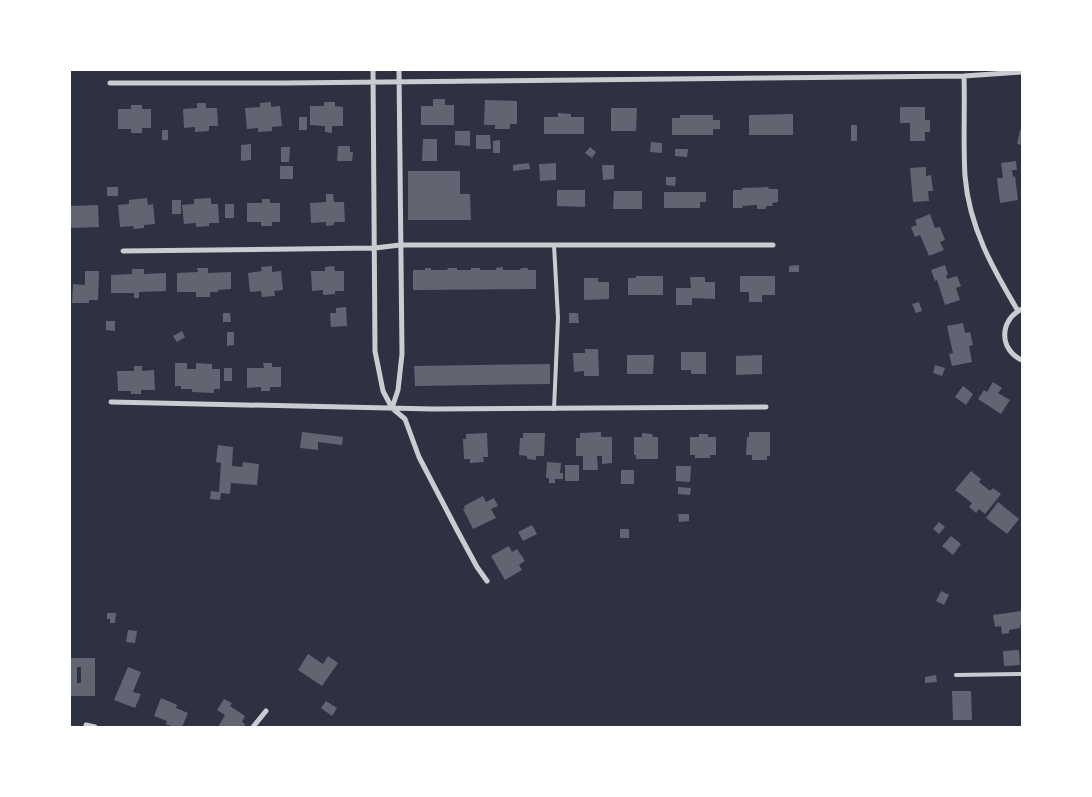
<svg xmlns="http://www.w3.org/2000/svg" width="1092" height="797" font-family="Signika,sans-serif">
	<style>
		.building { fill: #626471; fill-rule: evenodd }
		.lines { fill: none; stroke-linecap: round; stroke-linejoin: round }
		.service { stroke: #caccd0; stroke-width: 4 }
		.minor { stroke: #caccd0; stroke-width: 5 }
	</style>
	<rect width="100%" height="100%" fill="#2d3142"/>
	<path class="building" d="M433,99H445V105H454V125H421V106H433Z
		M485,100L517,101V124H510V129H495V125H484Z
		M271,102V107L280,106L282,126L272,127V131L258,132V128L247,129L245,108L260,107V103Z
		M324,102H335V106L343,107V126H332V133L325,132V126L310,125V106H324Z
		M197,103H206V108H217L218,126H209V131L195,132V127L184,128L183,109L197,108Z
		M131,105H142V109H151V128H142V133H131V129H118V109H131Z
		M900,107H925V120H930V132H925V141H910V123H900Z
		M611,108H637L636,131H611Z
		M558,113L571,114V117H584V134H544V117H558Z
		M793,114V135H749V115Z
		M680,115H713V120H720V129H713V135H672V118H680Z
		M299,117H307V130H299Z
		M851,125H857V141H851Z
		M162,130H168V140H162Z
		M1020,130H1022V145L1017,144Z
		M455,131H470V146L455,145Z
		M476,135H490L491,149H476Z
		M423,139H437V161H422Z
		M500,140V153H493V141Z
		M651,142L662,143V153L650,152Z
		M251,144V160L241,161V145Z
		M338,146H350V152H353L352,161H337Z
		M281,147H290L289,162H281Z
		M590,147L596,152L592,158L585,153Z
		M675,149H688L687,157L675,156Z
		M1016,161L1017,170H1012L1013,177L1015,176L1018,200L1000,203L997,178H1003L1001,163Z
		M529,163L530,169L513,171V165Z
		M556,163V180L540,181L539,164Z
		M602,165H614V179L603,180Z
		M280,166H293V179H280Z
		M926,167V176L931,175L933,191H928L929,201L913,202L910,168Z
		M408,171H460V194H470L471,220H408Z
		M666,177H676L675,186L666,185Z
		M107,187H118V196H107Z
		M768,187L769,189H778V202L772,203L773,206H766V209H757V205L742,206L743,208H733V190H742V188Z
		M557,190H585V207L557,206Z
		M614,191H642V209H613Z
		M664,192H706V202H700V208H664Z
		M326,194H333L334,202H344L345,222H334V225L326,226V222L311,223L310,203L326,202Z
		M147,198L148,205L153,204L155,224L144,225V228L134,229L133,226L120,227L118,205L129,204V200Z
		M211,198V204H218L219,223H209V226L196,227V223L184,224L182,205L194,204V199Z
		M262,199H270V203H280V222H272V226H261V222H247V203H262Z
		M172,200H181V214H172Z
		M225,204H234V218H225Z
		M98,205L99,227L70,228V206Z
		M930,214L935,228L940,227L945,240L940,242L944,250L929,256L920,235L915,237L911,227L917,225L915,220Z
		M799,265V272H789V266Z
		M945,265L948,275H946L947,279L957,276L961,286L956,288L960,300L945,305L937,280L935,281L931,270Z
		M272,266V272L281,271L283,290L274,291L275,296L262,297L261,291L250,292L248,273L262,271L261,267Z
		M334,266L335,271H344V291H335V294L323,295V290L312,291L311,271H325V267Z
		M503,267V270H520L521,268H528V270H536V289L413,290V270H425V268H431V270H447L448,268H457V270H471V268H480V270H496V268Z
		M197,268H208V273L231,272V289L218,290V292H210V297H196V292H177V273L198,272Z
		M132,269H144V274L166,273V291L139,292V298H134V293H111V275L132,274Z
		M85,271H99L98,300H89V303H72L73,284L85,285Z
		M636,276H663V295H628V278H636Z
		M740,276H775V295H762V302H749V292H740Z
		M690,277H705V282H715V299L692,298V305H676V288H691Z
		M584,278H598V282H609V299L584,300Z
		M919,302L922,311L916,313L912,304Z
		M346,307L347,326L331,327L330,313H336V308Z
		M223,313H230L231,322H223Z
		M569,313H578L579,323H569Z
		M106,321H115V331L106,330Z
		M963,323L965,333L970,332L973,345L969,346L972,362L952,366L949,354L953,353L947,326Z
		M182,331L185,337L177,342L173,336Z
		M227,332H234V345L227,346Z
		M585,349H598L599,376H584V371L574,372L573,353H585Z
		M681,352H706V374H691V370H681Z
		M627,355H654L653,374H627Z
		M762,355V374L736,375V356Z
		M175,363H187V369H196V363L212,364V369H220V389H214V393L192,392V389H181V386H175Z
		M263,363H272V367H281V387H270V391H261V387L247,388V368H264Z
		M550,364V384L415,386L414,366Z
		M935,365L945,368L942,376L933,373Z
		M134,366H142V371L154,370L155,390H141V394H131V391H118L117,371H134Z
		M224,368H232V381H224Z
		M993,382L1002,388L998,393L1010,400L1001,414L978,399L984,390L987,392Z
		M963,386L973,394L966,405L955,397Z
		M302,432L343,437L342,445L318,442V450L300,448Z
		M601,432V437H612V463L602,464V456H597L598,470H583V456H576V438H580V433Z
		M749,432H770V456H767V460H752V455H746L747,437H749Z
		M487,433L488,457H483L484,462L470,463V459H464L463,439H466V434Z
		M523,433H545L544,456H536V460L527,459V456L519,455L520,438H523Z
		M642,433L652,434L653,437H658V459H636V455H634V437H642Z
		M699,434H708V437H716V455H710V458H695V455H690V437H699Z
		M218,445L233,447L232,466L242,467L243,462L259,464L257,485L231,483L230,494L221,493L220,500L210,499L211,491L219,492L221,463L216,462Z
		M547,462L561,463L560,473H563V479H555V483H549V478H546Z
		M565,465H579V481H565Z
		M676,466H691L690,482L676,481Z
		M621,470H634V484H621Z
		M971,471L981,479L979,482L990,491L993,488L1001,494L985,514L979,509L976,513L969,507L972,503L955,490Z
		M678,487L691,488L690,495L678,494Z
		M483,496L486,502L494,498L498,506L491,509L496,518L473,529L463,509L465,508L464,506Z
		M998,502L1019,519L1007,534L986,518Z
		M678,514H689V521L679,522Z
		M939,522L945,527L939,534L933,529Z
		M532,525L537,534L523,541L518,532Z
		M620,529H629V538H620Z
		M951,536L961,544L953,555L942,546Z
		M509,546L512,552L517,549L525,561L519,565L522,570L505,580L491,556Z
		M941,591L949,595L944,605L936,601Z
		M1022,611V625H1020V628L1009,630V633L1002,634L1001,626L995,627L993,615Z
		M107,613H116L115,623H110V619H107Z
		M128,630L137,631L135,643L126,642Z
		M1019,650L1020,665L1004,666L1003,651Z
		M308,654L323,664L328,656L338,663L322,686L298,670Z
		M70,658H95V696H70ZM77,667H81V683H77Z
		M128,667L141,672L133,692L141,694L135,708L114,700Z
		M936,675L937,682L925,683V677Z
		M952,691H971L972,720H953Z
		M161,698L177,705L176,708L188,713L182,727H174L166,724L167,721L154,716Z
		M224,699L232,703L230,706L245,716L242,722L245,724L244,727H218L225,715L217,710Z
		M326,701L337,708L332,716L321,708Z"/>
	<g class="lines">
		<path class="service" d="M554,409L558,318L554,245
			M956,675L1022,674"/>
		<path class="minor" d="M373,70L375,351L383,391L392,408L405,419L419,457L457,530L477,567L487,581
			M964,76C965,109 963,143 965,176C969,227 993,269 1018,311
			M110,83H285L964,76L1022,72
			M123,251L375,248L400,245H773
			M1022,309C999,320 999,350 1022,360
			M111,402L433,409L766,407
			M392,408L398,390L402,354L399,70
			M86,725L95,727
			M253,727L266,711"/>
	</g>
	<rect width="1092" height="797" fill="none" stroke="#ffffff" stroke-width="142"/>
</svg>
